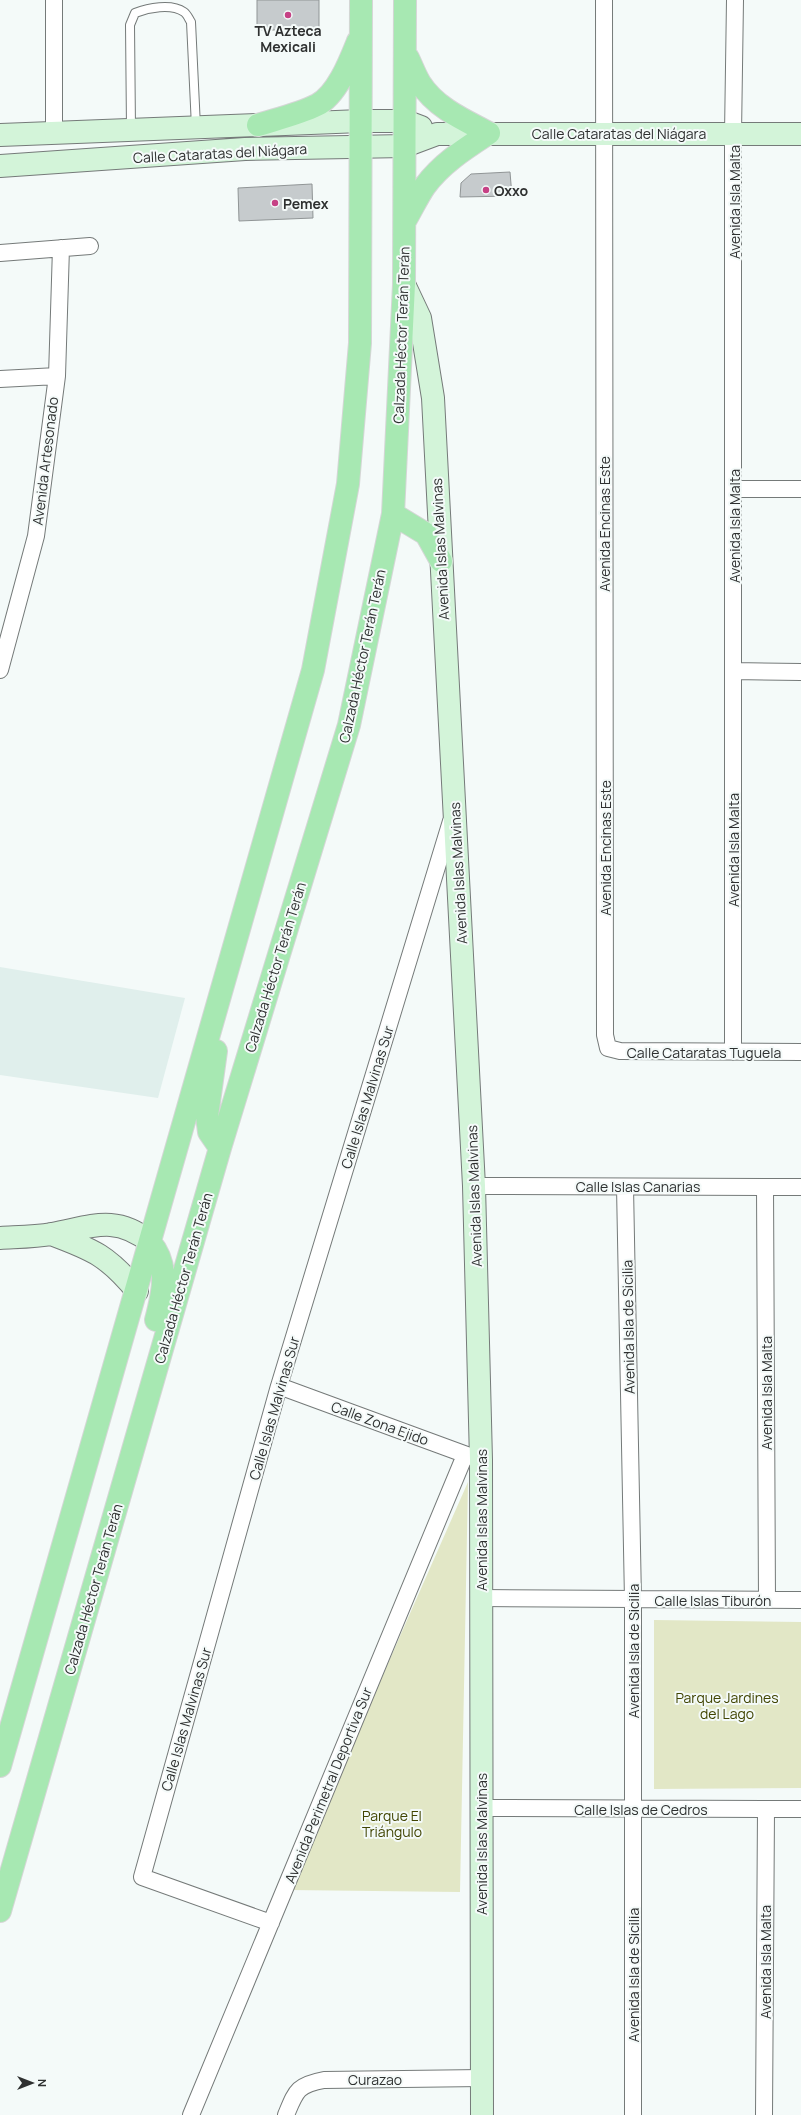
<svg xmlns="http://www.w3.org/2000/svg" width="801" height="2115" font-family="Manrope,sans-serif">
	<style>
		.built { fill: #e0efec }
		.green { fill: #e2e7c6 }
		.building { fill: #c6cbcd; stroke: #909596 }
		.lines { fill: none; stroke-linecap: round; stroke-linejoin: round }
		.lane-casing { stroke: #757a79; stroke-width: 10 }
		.street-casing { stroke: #757a79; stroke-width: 18 }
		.secondary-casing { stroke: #757a79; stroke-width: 24 }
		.primary-casing { stroke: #d5d6d6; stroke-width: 24 }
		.lane { stroke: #fff; stroke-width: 8 }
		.street { stroke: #fff; stroke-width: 16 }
		.secondary { stroke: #d3f4d9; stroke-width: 22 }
		.primary { stroke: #a7e8b2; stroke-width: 22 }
		.poi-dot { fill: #c64185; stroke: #f4faf9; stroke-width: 1.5 }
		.labels { text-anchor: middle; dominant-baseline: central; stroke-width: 4; stroke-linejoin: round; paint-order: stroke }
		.poi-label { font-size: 14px; font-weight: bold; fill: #2e3030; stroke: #f4faf9; text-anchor: start }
		.street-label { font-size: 14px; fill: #2e3030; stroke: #f4faf9 }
		.park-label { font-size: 14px; fill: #414502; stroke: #f4faf9 }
	</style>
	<rect width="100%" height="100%" fill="#f4faf9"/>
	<path class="built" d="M0,967L185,998L158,1098L0,1075Z"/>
	<path class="green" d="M468,1482L460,1892L288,1890Z
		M654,1620L801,1622V1788L654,1789Z"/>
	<path class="building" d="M257,0H319V30H257Z
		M510,172L512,196L460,197L461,183L471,174Z
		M312,184L313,218L239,221L238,188Z"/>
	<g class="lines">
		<g class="lane-casing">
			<path id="lane" d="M131,129L130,25L135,13C148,8 171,3 184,12C187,14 189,19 191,22L196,127"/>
		</g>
		<g class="street-casing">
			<path id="street" d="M54,0V132
				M604,0L605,1035L608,1048L620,1051L801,1052
				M0,253L90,246
				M0,379L57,376
				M735,489H801
				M0,670L36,536L57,376L61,248
				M733,671L801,672
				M733,1052V134L735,0
				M474,1186L801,1187
				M625,1187L633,1600V2115
				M765,1187L767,1600
				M279,1386L475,1458
				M481,1598L801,1600
				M480,1808L801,1809
				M271,1923L142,1877L279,1386L451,821
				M191,2115L465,1455
				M286,2115C296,2091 297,2085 324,2080L482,2078
				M764,2115L766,1810"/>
		</g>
		<g class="secondary-casing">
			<path id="secondary" d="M0,135L361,121H405L421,127
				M0,166L245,149L405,146L437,134H801
				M404,284L420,318L433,398L474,1186L481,1460L482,2115
				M51,1234C94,1250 108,1256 137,1291
				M0,1238C17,1237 35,1237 52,1234C91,1227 115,1214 150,1242"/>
		</g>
		<g class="primary-casing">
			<path id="primary" d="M408,58C412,66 415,75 420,83C436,108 464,120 489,133
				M258,125C277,119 299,114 317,105C337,95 350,61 358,41
				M405,221C412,209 418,196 425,186C442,163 466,148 489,133
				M393,514L426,534L441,561
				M216,1051L207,1116L209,1132L220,1148
				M150,1242C170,1265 163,1293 156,1320
				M0,1766L313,670L348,484L360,343L361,0
				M0,1911L220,1148L349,725L393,514L404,284L405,0"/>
		</g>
		<use href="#lane" class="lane"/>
		<use href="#street" class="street"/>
		<use href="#secondary" class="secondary"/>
		<use href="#primary" class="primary"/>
	</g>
	<g class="poi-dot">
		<circle cx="288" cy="15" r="4"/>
		<circle cx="486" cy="190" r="4"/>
		<circle cx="275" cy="203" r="4"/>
	</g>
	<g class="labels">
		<g class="poi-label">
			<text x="288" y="30" text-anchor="middle">TV Azteca<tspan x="288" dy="16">Mexicali</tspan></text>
			<text x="494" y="190">Oxxo</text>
			<text x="283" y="203">Pemex</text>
		</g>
		<g class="street-label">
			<text x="619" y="133">Calle Cataratas del Niágara</text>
			<text transform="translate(220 153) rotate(-3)">Calle Cataratas del Niágara</text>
			<text transform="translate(734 202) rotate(-90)">Avenida Isla Malta</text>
			<text transform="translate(401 335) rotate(-88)">Calzada Héctor Terán Terán</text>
			<text transform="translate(45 461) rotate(-83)">Avenida Artesonado</text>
			<text transform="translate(604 524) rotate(-90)">Avenida Encinas Este</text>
			<text transform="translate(734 526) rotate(-90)">Avenida Isla Malta</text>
			<text transform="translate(440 549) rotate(-93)">Avenida Islas Malvinas</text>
			<text transform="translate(362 656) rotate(-78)">Calzada Héctor Terán Terán</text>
			<text transform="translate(605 848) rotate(-90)">Avenida Encinas Este</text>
			<text transform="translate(733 850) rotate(-90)">Avenida Isla Malta</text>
			<text transform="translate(458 873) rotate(-93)">Avenida Islas Malvinas</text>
			<text transform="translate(275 967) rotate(-73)">Calzada Héctor Terán Terán</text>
			<text x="704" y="1052">Calle Cataratas Tuguela</text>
			<text transform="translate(367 1097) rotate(-73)">Calle Islas Malvinas Sur</text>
			<text x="638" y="1186">Calle Islas Canarias</text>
			<text transform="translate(474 1196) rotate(-92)">Avenida Islas Malvinas</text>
			<text transform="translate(183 1278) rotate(-74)">Calzada Héctor Terán Terán</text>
			<text transform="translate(628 1327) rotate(-91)">Avenida Isla de Sicilia</text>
			<text transform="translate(766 1393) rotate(-90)">Avenida Isla Malta</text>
			<text transform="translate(274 1408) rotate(-74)">Calle Islas Malvinas Sur</text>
			<text transform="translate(380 1423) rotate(20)">Calle Zona Ejido</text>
			<text transform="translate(481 1520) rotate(-90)">Avenida Islas Malvinas</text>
			<text transform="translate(93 1589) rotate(-74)">Calzada Héctor Terán Terán</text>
			<text x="713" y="1600">Calle Islas Tiburón</text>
			<text transform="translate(633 1651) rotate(-90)">Avenida Isla de Sicilia</text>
			<text transform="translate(186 1719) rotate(-74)">Calle Islas Malvinas Sur</text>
			<text transform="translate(328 1785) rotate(-68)">Avenida Perimetral Deportiva Sur</text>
			<text x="641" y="1809">Calle Islas de Cedros</text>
			<text transform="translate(481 1844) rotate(-90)">Avenida Islas Malvinas</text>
			<text transform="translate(765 1962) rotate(-90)">Avenida Isla Malta</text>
			<text transform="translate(633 1975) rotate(-90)">Avenida Isla de Sicilia</text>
			<text x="375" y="2079">Curazao</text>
		</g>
		<g class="park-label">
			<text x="727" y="1697">Parque Jardines<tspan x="727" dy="16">del Lago</tspan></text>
			<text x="392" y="1815">Parque El<tspan x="392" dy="16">Triángulo</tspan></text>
		</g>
	</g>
	<g transform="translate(32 2083) rotate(90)" stroke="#f4faf9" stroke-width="3" paint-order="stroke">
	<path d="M0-3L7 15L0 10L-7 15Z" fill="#2e3030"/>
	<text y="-6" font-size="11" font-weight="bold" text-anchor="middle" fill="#2e3030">N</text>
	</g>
</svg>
